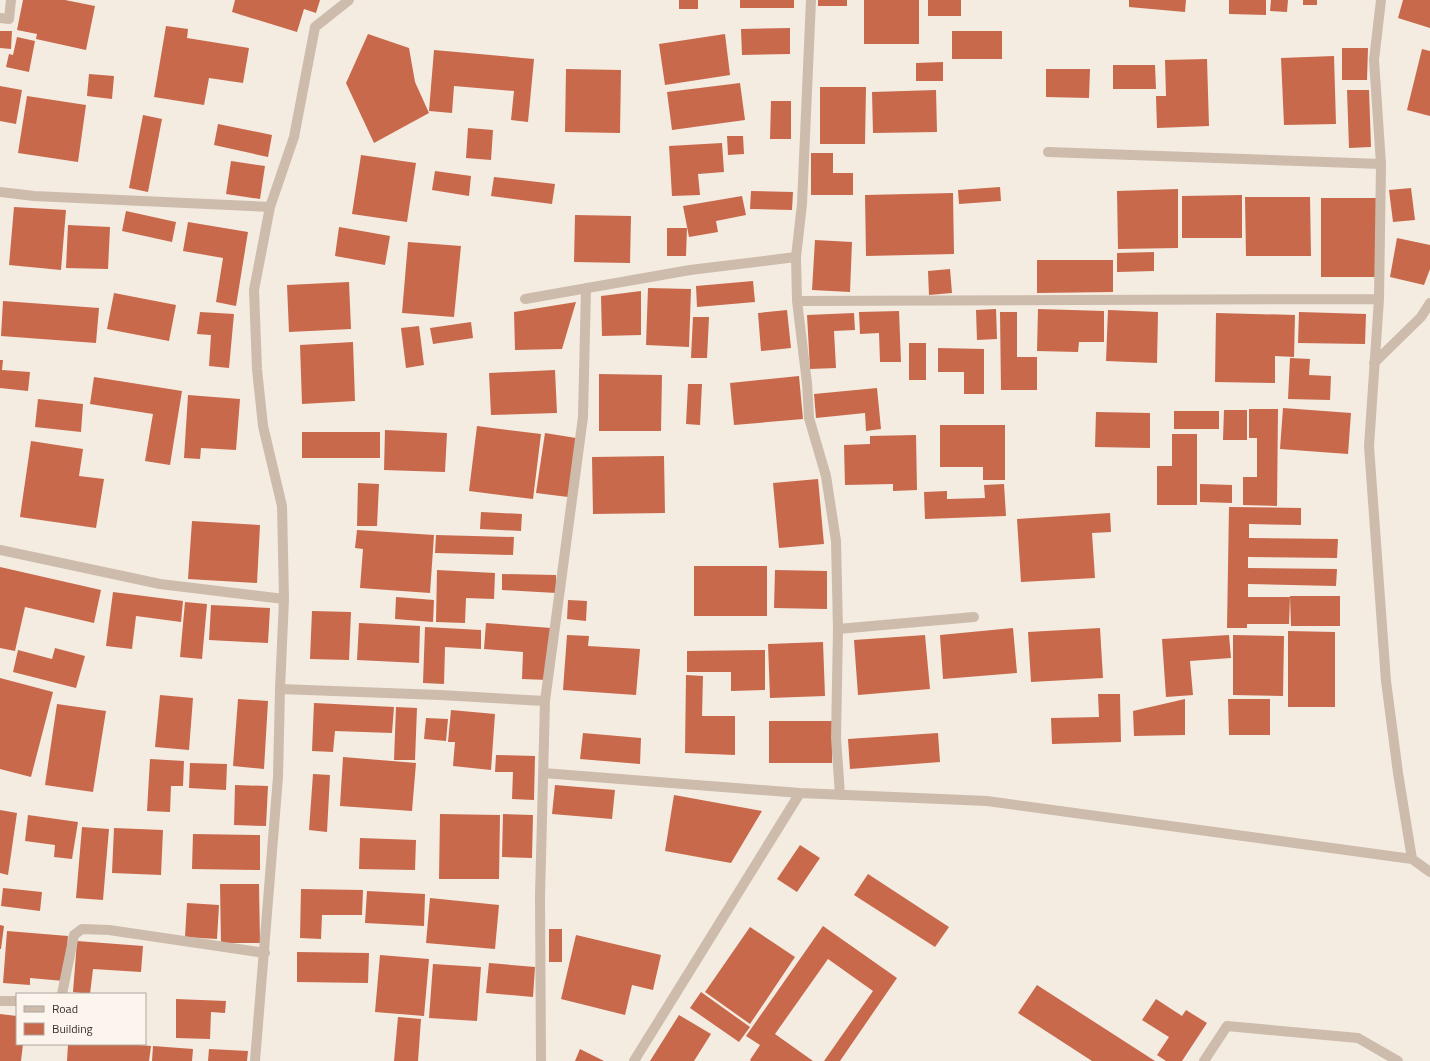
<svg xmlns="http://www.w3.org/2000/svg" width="1430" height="1061" font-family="'Titillium Web',sans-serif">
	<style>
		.building { fill: #c8694b }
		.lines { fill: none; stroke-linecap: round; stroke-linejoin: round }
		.service { stroke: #cdbbac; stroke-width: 10 }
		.minor { stroke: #cdbbac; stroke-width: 10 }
	</style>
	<rect width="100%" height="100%" fill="#f4ebe1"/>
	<path class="building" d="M23,0H65L95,6L86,50L36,39L37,34L17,30Z
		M235,0H320L316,13L304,9L297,32L232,12Z
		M679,0H698V9H679Z
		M740,0H794V8H740Z
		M818,0H847V6H818Z
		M864,0H919V44H864Z
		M928,0H961V16H928Z
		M1129,0H1186L1185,12L1129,7Z
		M1229,0H1266V15L1229,14Z
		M1271,0H1288L1287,12L1270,11Z
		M1303,0H1317V5H1303Z
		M1403,0H1430V28L1398,18Z
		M166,26L188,29L187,38L249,48L243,83L209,78L204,105L154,97Z
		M790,28V54L742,55L741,29Z
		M0,31H12L11,49L0,48Z
		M952,31H1002V59H952Z
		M368,34L409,48L415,82L429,113L374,143L346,83Z
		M725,34L730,75L665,85L659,44Z
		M17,37L35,41L29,72L6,67L9,54L13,55Z
		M1342,48H1368L1367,80H1342Z
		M1422,49L1430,51V116L1407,110Z
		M434,50L534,59L528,122L511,120L514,91L454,86L452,113L429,111Z
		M1334,56L1336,124L1284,125L1281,58Z
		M1207,59L1209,126L1157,128L1156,96H1166L1165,60Z
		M943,62V81H916V63Z
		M1113,65H1155L1156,89H1113Z
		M566,69L621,70L620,133L565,132Z
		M1046,69H1090L1089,98L1046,97Z
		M89,74L114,76L112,99L87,96Z
		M740,83L745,120L672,130L667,92Z
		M0,86L22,90L16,124L0,121Z
		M820,87H866L865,144H820Z
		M936,90L937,132L873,133L872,92Z
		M1347,90H1369L1371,147L1349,148Z
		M27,96L86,105L78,162L18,153Z
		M771,101H791V139H770Z
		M143,115L162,119L148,192L129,188Z
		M218,124L272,135L268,157L214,145Z
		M468,128L493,130L491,160L466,158Z
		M727,136H743L744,154L728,155Z
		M722,143L724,172L698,174L700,195L672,196L669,146Z
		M811,153H833V173H853V195H811Z
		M361,155L416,163L407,222L352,214Z
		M231,161L265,166L260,199L226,194Z
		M435,171L471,176L469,196L432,190Z
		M494,177L555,184L552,204L491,196Z
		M1000,187L1001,201L959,204L958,190Z
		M1411,188L1415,220L1393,222L1389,190Z
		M1178,189V248L1118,249L1117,191Z
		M751,191L793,192L792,210L750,209Z
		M953,193L954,254L866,256L865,195Z
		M1242,195V238H1182V196Z
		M742,196L746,215L716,221L718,232L689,237L683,206Z
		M1245,197H1310L1311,256H1246Z
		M1321,198H1376V277H1321Z
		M14,207L66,210L61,270L9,265Z
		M126,211L176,222L172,242L122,231Z
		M575,215L631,216L630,263L574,262Z
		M188,222L248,232L236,306L216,302L223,258L183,251Z
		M68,225L110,227L108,269L66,268Z
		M339,227L390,236L385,265L335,256Z
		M667,228H687L686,256H667Z
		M1397,238L1430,245V269L1424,285L1390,277Z
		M815,240L852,242L850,292L812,290Z
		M408,242L461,246L454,317L402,313Z
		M1154,252V271L1117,272V253Z
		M1037,260H1113V292L1037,293Z
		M950,269L952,293L929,295L928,271Z
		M753,281L755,302L697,307L696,286Z
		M349,282L351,329L289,332L287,285Z
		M648,288L691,289L689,347L646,345Z
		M641,291V335L602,336L601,296Z
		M114,293L176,305L169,341L107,329Z
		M3,301L99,308L96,343L1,336Z
		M576,302L562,349L515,350L514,312Z
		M996,309L997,339L977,340L976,310Z
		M1038,309L1104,311V342H1079L1078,352L1037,351Z
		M787,310L791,348L761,351L758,313Z
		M1108,310L1158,312L1157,363L1106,361Z
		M899,311L901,362H880L879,333L860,334L859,312Z
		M200,312L234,314L229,368L209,366L211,335L197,334Z
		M1000,312H1017V357H1037V390H1001Z
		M1299,312L1366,314L1365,344L1298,343Z
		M854,313L855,330L834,331L836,368L810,369L807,315Z
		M1216,313L1295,315L1294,357L1275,356V383L1215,382Z
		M693,317H709L707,358H691Z
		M471,322L473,338L433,344L430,328Z
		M419,326L424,365L406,368L401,328Z
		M353,342L355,401L302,404L300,345Z
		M909,343H926V380H909Z
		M938,348L984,349V394H964V372H938Z
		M1290,358L1310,359L1309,375L1331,376L1330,400L1288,399Z
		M0,360H3L2,370L30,372L28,391L0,388Z
		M555,370L557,413L491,415L489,373Z
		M599,374L662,375L661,431H599Z
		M799,376L803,419L734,425L730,383Z
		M94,377L182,391L170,465L145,461L153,414L90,404Z
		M688,384H702L700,425L686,424Z
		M877,388L881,429L866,431L865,413L816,418L814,394Z
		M188,395L240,399L236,450L201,448L200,459L184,458Z
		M38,399L83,404L81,432L35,427Z
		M1283,408L1351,413L1348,454L1280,449Z
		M1249,409H1278L1277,506L1243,505V477H1257V438H1249Z
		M1224,410H1247V440H1223Z
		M1174,411H1219V429H1174Z
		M1096,412L1150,413V448L1095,447Z
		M940,425H1005V480H983V467H940Z
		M477,426L541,434L533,499L469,491Z
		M385,430L447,433L445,472L384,470Z
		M302,432H380V458H302Z
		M545,433L576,438L568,497L536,493Z
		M1172,434H1197V505H1157V466H1172Z
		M916,435L917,490L893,491V484L845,485L844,445L870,444V436Z
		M31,441L83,449L79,476L104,479L96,528L20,517Z
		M664,456L665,513L593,514L592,457Z
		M818,479L824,544L779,548L773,483Z
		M358,483L379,484L377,526H357Z
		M1004,484L1006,516L925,519L924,492L947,491V499L985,498L984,485Z
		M1200,484L1232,485V503L1200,502Z
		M1229,507L1301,508V525L1249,524V538L1338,539L1337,558L1248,557V568L1337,569L1336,586L1248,584V597H1290L1289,624H1247V628H1227Z
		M481,512L522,514L521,531L480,529Z
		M1110,513L1111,532L1092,533L1095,578L1021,582L1017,519Z
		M192,521L260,525L257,583L188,579Z
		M357,530L434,535L430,593L360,588L363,549L355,548Z
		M436,535L514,537L513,555L435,553Z
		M694,566H767V616H694Z
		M0,567L101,590L94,623L25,607L15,651L0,648Z
		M437,570L495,573L494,599L466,598L465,623L436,622Z
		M775,570L827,571V609L774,608Z
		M502,574L556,575V593L502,590Z
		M113,592L183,601L181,622L136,616L132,649L106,646Z
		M1290,596H1340V626H1291Z
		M396,597L434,600L433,622L395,619Z
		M568,600L587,601L586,621L567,619Z
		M185,602L207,604L202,659L180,657Z
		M211,605L270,608L268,643L209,640Z
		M312,611L351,612L349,660L310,659Z
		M359,623L420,626L419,663L357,660Z
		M486,623L551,628L548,680L522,679L523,652L484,649Z
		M425,627L481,630V649L445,647L444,684L423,683Z
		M1013,628L1017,673L943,679L940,635Z
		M1100,628L1103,678L1031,682L1028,632Z
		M1288,631L1335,632V707H1288Z
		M567,635L589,636L588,646L640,649L636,695L563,690Z
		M925,635L930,689L858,695L854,640Z
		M1229,635L1231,658L1190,661L1193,695L1166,697L1162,639Z
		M1233,635L1284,636L1283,696L1233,695Z
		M823,642L825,696L770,698L768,644Z
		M55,648L85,656L76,688L13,672L18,650L52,659Z
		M765,650V690L731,691V672H687V651Z
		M686,675L703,676L702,716H735V755L685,753Z
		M0,678L53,692L31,777L0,769Z
		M1098,694H1120L1121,742L1052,744L1051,718L1099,717Z
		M160,695L193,698L189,750L155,747Z
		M238,699L268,701L264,769L233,766Z
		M1185,699V735L1134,736L1133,711Z
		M1228,699H1270V735H1229Z
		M314,703L394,707L392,733L335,731L333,752L312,751Z
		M57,704L106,711L93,792L45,785Z
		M396,707L417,708L415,760H394Z
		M451,710L495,714L491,770L453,766L455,742H448Z
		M426,718L448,719L446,741L424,739Z
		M769,721H832V763H769Z
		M583,733L641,738L640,764L580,759Z
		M938,733L940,762L850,769L848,739Z
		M496,755L535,756L534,800L512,799L513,772H495Z
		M343,757L416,763L412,811L340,806Z
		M150,759L184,761L183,786H171L170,812L147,811Z
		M190,763L227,764L226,790L189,788Z
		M313,774L330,775L327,832L309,830Z
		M235,785L268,786L266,826L234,825Z
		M555,785L615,790L612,819L552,814Z
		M674,795L762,811L731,863L665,851Z
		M0,810L17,813L8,875L0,873Z
		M440,814L500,815L499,879H439Z
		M503,814L533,815L532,858L502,857Z
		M28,815L78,822L72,859L54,857L55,845L25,841Z
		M82,827L109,829L103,900L76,898Z
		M114,828L163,830L161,875L112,873Z
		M193,834L260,835V870L192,869Z
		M360,838L416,840L415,870L359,869Z
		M800,845L820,858L797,892L777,879Z
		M868,874L949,927L935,947L854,895Z
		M220,884H259L260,943H221Z
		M3,888L42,892L40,911L1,906Z
		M301,889L363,890L362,915H322L321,939L300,938Z
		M367,891L425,894L424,926L365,923Z
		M430,898L499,905L495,949L426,943Z
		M187,903L219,905L217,939L185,937Z
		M0,925L4,926L1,949H0Z
		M823,926L897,978L840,1061H824L873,991L828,959L775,1034L813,1061H751L750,1060L760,1045L746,1036Z
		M750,927L795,957L750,1024L705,992Z
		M549,929H562V962H549Z
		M7,931L68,936L64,981L30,978V985L3,983Z
		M576,935L661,955L653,990L632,985L625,1015L561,999Z
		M77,941L143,946L141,972L93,969L90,994L73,992Z
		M297,952L369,953L368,983L297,982Z
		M380,955L429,959L424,1016L375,1012Z
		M489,963L535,967L533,997L486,993Z
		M433,964L481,967L477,1021L429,1018Z
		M1037,985L1155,1061H1092L1018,1013Z
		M701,992L750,1027L739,1042L690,1008Z
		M176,999L226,1001L225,1013L211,1012L210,1039L176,1038Z
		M1156,999L1182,1016L1186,1010L1207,1023L1182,1061H1166L1157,1055L1169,1037L1142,1020Z
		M0,1014L17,1016V1044H23L21,1061H0Z
		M679,1015L711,1034L694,1061H650Z
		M398,1017L421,1019L418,1061H394Z
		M68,1044H127L151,1046L149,1061H67Z
		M153,1046L193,1049L192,1061H152Z
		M209,1049L248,1051L247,1061H208Z
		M580,1049L604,1061H575Z"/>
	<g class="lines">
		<path class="service" d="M838,629L974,617
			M1204,1061L1227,1026L1358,1038L1398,1061"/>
		<path class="minor" d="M811,0L802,204L796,257L797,301L807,383L809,418L826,476L836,541L838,629L836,738L840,795
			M1381,0L1374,60L1381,164L1379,299L1369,446L1386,681L1398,773L1412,859
			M0,18L9,19L11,0
			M1048,152L1381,164
			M0,192L34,196L270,207
			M525,299L690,270L796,257
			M797,301L1379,299
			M1374,363L1421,317L1430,303
			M0,550L160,584L284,599
			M280,689L440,695L545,701L540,896L541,1061
			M545,701L583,417L586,288
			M543,773L800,793L987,801L1412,859L1430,872
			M62,994L74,935L82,929L109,930L265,953
			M0,1001H17
			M255,1061L278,777L280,689L284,599L282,506L263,426L257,369L254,290L270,207L294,137L315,27L349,0
			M634,1061L800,793"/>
	</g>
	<rect x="16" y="993" width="130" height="52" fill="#fbf5ee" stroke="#aea6a0"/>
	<rect x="24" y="1006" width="20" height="6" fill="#cdbbac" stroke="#aea6a0"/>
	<text x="52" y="1013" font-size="12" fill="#3b302b">Road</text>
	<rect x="24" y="1023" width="20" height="12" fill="#c8694b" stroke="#aea6a0"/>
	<text x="52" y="1033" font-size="12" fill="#3b302b">Building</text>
</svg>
